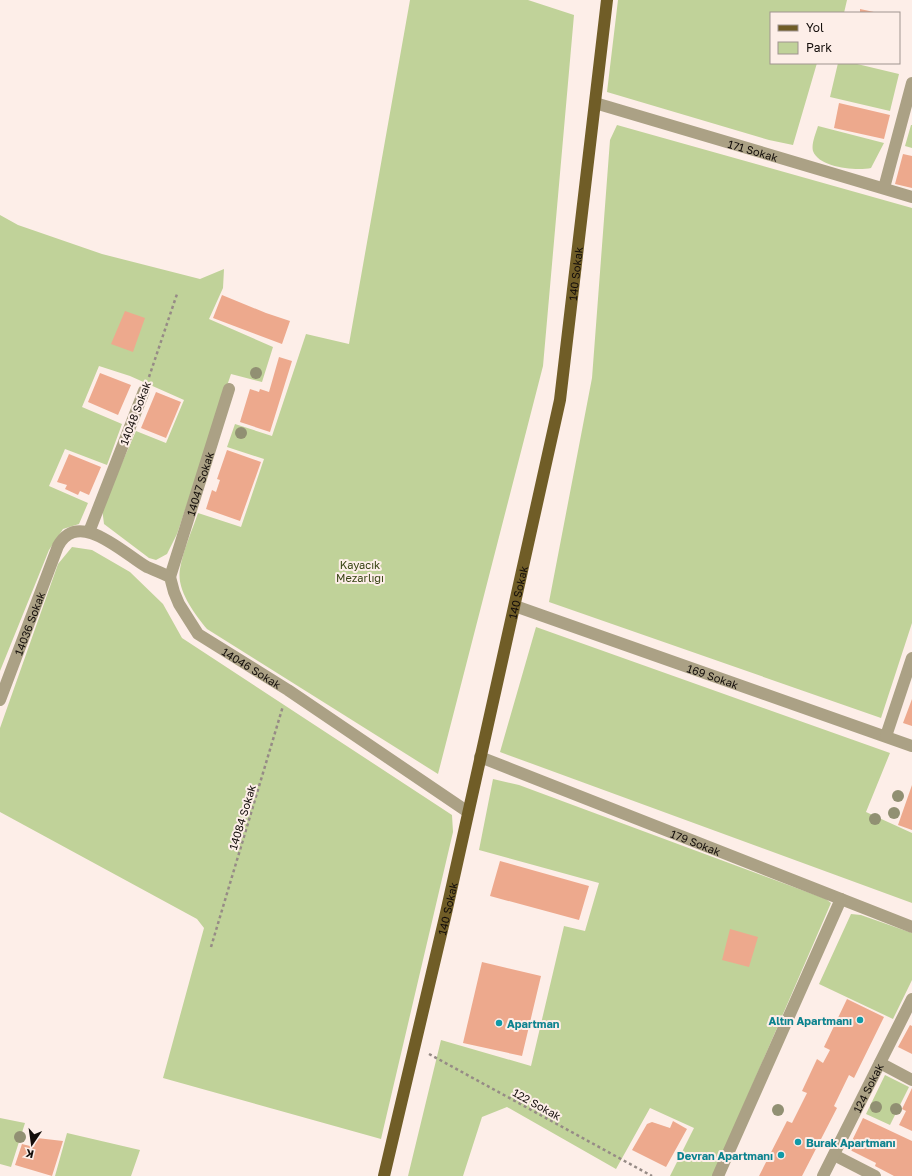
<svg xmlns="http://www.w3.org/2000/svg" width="912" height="1176" font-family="'Golos Text',sans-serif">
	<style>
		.green { fill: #c0d299 }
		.building { fill: #eda98d }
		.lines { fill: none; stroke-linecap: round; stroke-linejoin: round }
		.path { stroke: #968b86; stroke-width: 2.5; stroke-dasharray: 3 3; stroke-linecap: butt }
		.minor { stroke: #aba185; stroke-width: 12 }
		.major { stroke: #705d27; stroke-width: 12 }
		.tree { fill: #919073 }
		.culture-dot { fill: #0f9aa8; stroke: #fdeee8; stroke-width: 1.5 }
		.labels { text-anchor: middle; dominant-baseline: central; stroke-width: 4; stroke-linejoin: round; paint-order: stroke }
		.street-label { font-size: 11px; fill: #130d0a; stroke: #fdeee8 }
		.park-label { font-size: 11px; fill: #384414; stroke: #fdeee8 }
		.culture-label { font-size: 11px; font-weight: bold; fill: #0d838f; stroke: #fdeee8; text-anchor: end }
	</style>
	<rect width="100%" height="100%" fill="#fdeee8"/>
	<path class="green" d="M410,0H528L574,15L543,366L438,774L207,629C195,614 176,590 180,569C183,550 192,531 198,513L241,527L264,459L227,447L235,424L272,436L306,334L349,344Z
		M618,0H847L844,13H771V63H817L793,145L769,140L607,92Z
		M838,63H853L899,74L890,111L830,97Z
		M617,125L912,208V623L881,718L549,602L592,378L610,140Z
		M911,125H912V148L905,146Z
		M818,126L884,143L871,168C857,171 819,168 813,151C811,144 816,133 818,126Z
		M0,215L18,225L102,254L200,279L224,269L223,288L209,319L273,347L262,382L231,374L177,534L167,554L156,560L149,558L104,524L102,508L136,431L166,443L184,400L130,376L99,366L82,407L122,424L107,465L65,449L49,486L88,503L79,524L63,529L49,550L0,671Z
		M72,547L92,550L130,572L163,604L182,638L452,815L453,832L381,1139L163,1078L204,928L197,919L0,812V728L58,564Z
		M536,627L890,753L866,812L912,833V903L500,752Z
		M493,779L519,785L826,899L831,903L713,1176H670L694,1128L650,1108L616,1169L507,1107L482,1117L463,1176H408L441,1040L531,1066L564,926L585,931L599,883L479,850Z
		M851,914L861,915L912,933V980L893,1019L819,984Z
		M885,1075L909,1087L890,1125L866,1114Z
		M0,1118L25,1123L11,1167L0,1164Z
		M67,1133L140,1150L131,1176H55Z"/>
	<path class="building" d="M860,9L874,12V13H860Z
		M839,103L890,115L884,139L834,128Z
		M903,154L912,156V188L895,184Z
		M222,295L266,313L290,321L282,344L213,318Z
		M125,311L145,318L133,352L111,344Z
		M279,357L292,361L270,432L240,422L250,389L259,392L260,389L269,392Z
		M100,373L131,385L118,415L88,402Z
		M156,392L181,402L166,438L141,428Z
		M227,450L261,462L240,521L206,509L212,490L216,492L220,480L217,479Z
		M69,454L101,467L89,495L80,491L78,495L65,489L67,485L57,482Z
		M912,699V726L903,723Z
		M912,785V830L898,825Z
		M500,861L589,886L579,920L490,896Z
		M730,929L758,937L749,967L722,960Z
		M482,962L541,976L522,1056L463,1043Z
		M847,999L884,1017L854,1078L849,1075L834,1106L837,1108L802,1176H759L787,1121L792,1123L807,1093L802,1091L817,1059L823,1063L830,1050L824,1047Z
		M910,1025L912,1026V1054L898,1047Z
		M912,1088V1131L899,1125L906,1111L902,1109Z
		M863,1118L912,1141V1176H894L875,1166L876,1163L848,1149Z
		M673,1121L687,1129L666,1167L632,1150L647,1124L652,1122L670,1128Z
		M37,1138L63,1141L52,1176L15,1165L22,1144L34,1147Z"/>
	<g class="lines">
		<path class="path" d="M149,377L177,294
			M211,947L283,706
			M429,1054L652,1176"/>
		<g class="minor">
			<path id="s1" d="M595,103L912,197"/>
			<path d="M884,188L912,83"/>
			<path d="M89,532L144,391"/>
			<path id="s2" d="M170,577L229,389"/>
			<path id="s3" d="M515,606L912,746"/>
			<path id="s4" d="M0,700L58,546C79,508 124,554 147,567C154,570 162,573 170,577L174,592L179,604L198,634L288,690L468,812"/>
			<path d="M886,736L912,658"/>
			<path id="s5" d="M480,757L912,927"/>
			<path d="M880,1063L912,1080"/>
			<path d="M834,1155L875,1176"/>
			<path d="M718,1176L841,899"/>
			<path id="s6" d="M823,1176L912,999"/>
		</g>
		<path class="major" id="s7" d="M384,1176L446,913L560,400L607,0"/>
	</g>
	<g class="tree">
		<circle cx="256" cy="373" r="6"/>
		<circle cx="241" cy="433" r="6"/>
		<circle cx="898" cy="796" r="6"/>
		<circle cx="894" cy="813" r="6"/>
		<circle cx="875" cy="819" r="6"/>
		<circle cx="876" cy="1107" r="6"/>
		<circle cx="896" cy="1109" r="6"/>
		<circle cx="778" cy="1110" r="6"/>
		<circle cx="20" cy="1137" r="6"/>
	</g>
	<g class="culture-dot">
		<circle cx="860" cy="1020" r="4"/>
		<circle cx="499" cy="1023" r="4"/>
		<circle cx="798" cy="1142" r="4"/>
		<circle cx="781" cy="1155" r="4"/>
	</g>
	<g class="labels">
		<g class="street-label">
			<text stroke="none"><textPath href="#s1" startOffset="165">171 Sokak</textPath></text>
			<text stroke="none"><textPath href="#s7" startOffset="923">140 Sokak</textPath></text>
			<text transform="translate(135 413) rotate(-69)">14048 Sokak</text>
			<text stroke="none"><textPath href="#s2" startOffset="98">14047 Sokak</textPath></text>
			<text stroke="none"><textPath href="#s7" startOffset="599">140 Sokak</textPath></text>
			<text stroke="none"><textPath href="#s4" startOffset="82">14036 Sokak</textPath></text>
			<text stroke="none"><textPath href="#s4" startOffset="422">14046 Sokak</textPath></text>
			<text stroke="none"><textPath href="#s3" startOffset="210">169 Sokak</textPath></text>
			<text transform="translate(242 817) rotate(-73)">14084 Sokak</text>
			<text stroke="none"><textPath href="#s5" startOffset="232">179 Sokak</textPath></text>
			<text stroke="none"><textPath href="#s7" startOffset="275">140 Sokak</textPath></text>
			<text stroke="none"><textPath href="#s6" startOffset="99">124 Sokak</textPath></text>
			<text transform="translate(537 1104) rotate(29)">122 Sokak</text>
		</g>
		<g class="park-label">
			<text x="360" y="564">Kayacık<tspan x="360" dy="13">Mezarlığı</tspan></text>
		</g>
		<g class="culture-label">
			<text x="852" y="1020">Altın Apartmanı</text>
			<text x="507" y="1023" text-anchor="start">Apartman</text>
			<text x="806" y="1142" text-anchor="start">Burak Apartmanı</text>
			<text x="773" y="1155">Devran Apartmanı</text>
		</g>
	</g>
	<rect x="770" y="12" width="130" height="52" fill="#fdeee8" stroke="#9f948f"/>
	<rect x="778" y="25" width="20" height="6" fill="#705d27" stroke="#9f948f"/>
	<text x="806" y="32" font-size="12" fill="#130d0a">Yol</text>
	<rect x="778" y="42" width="20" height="12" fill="#c0d299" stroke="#9f948f"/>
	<text x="806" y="52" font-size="12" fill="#130d0a">Park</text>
	<g transform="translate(32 1144) rotate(193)" stroke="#fdeee8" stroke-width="3" paint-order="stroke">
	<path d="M0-3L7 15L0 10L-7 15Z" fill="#130d0a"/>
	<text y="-6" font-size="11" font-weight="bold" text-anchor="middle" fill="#130d0a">K</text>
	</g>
</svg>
